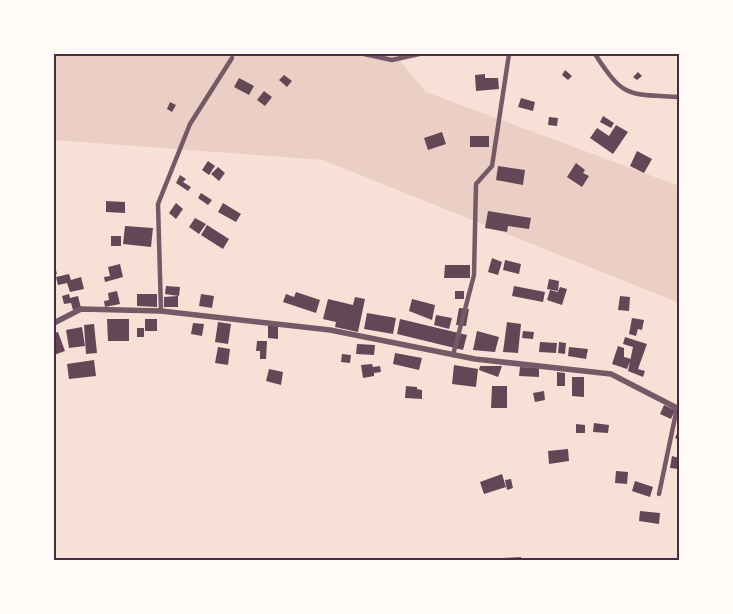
<svg xmlns="http://www.w3.org/2000/svg" width="733" height="614" font-family="'Exo 2',sans-serif">
	<style>
		.green { fill: #ebcfc5 }
		.building { fill: #644757 }
		.lines { fill: none; stroke-linecap: round; stroke-linejoin: round }
		.minor { stroke: #755966; stroke-width: 4.5 }
		.tertiary { stroke: #755966; stroke-width: 5.5 }
		.neatline { fill: none; stroke: #4a2c40; stroke-width: 2 }
	</style>
	<rect width="100%" height="100%" fill="#f7e1d7"/>
	<path class="green" d="M54,54H394L426,92L679,186V303L323,160L54,140Z"/>
	<path class="building" d="M565,70L572,76L568,80L562,75Z
		M638,72L642,76L637,80L633,77Z
		M485,74V78H498L499,89L476,91L475,75Z
		M284,75L292,81L287,87L279,80Z
		M239,78L254,86L249,95L234,87Z
		M264,91L272,97L265,106L257,100Z
		M521,98L535,102L533,111L518,107Z
		M170,102L176,105L172,112L167,109Z
		M603,116L614,123L611,128L600,122Z
		M549,117L558,118L557,126L548,125Z
		M616,125L628,132L613,154L590,138L597,128L609,136Z
		M442,132L446,144L428,150L424,138Z
		M470,136H489V147H470Z
		M637,151L652,159L644,173L630,166Z
		M208,161L215,166L209,175L202,170Z
		M576,163L585,170L583,173L589,176L582,187L567,177Z
		M498,166L525,170L523,185L496,180Z
		M218,167L225,173L219,181L211,174Z
		M180,175L186,179L183,182L191,187L188,191L176,183Z
		M201,193L212,200L208,205L198,198Z
		M106,201L125,202V213L106,212Z
		M176,203L183,209L176,219L169,213Z
		M223,203L241,214L236,222L218,212Z
		M488,211L531,218L529,229L508,226L507,232L485,228Z
		M195,218L206,224L199,234L189,227Z
		M207,225L229,239L223,249L201,235Z
		M125,226L153,228L151,247L123,244Z
		M111,236H121V246H111Z
		M492,258L502,262L498,275L488,272Z
		M505,260L521,264L519,274L503,270Z
		M54,263L57,274L54,275Z
		M120,264L123,277L105,282L104,277L110,276L108,267Z
		M445,265H470V278H444Z
		M69,274L71,280L81,277L84,289L70,292L67,283L58,285L56,277Z
		M549,279L559,281L558,291L547,289Z
		M166,286L180,287L179,296L165,294Z
		M514,286L545,292L543,302L512,296Z
		M560,287L567,289L562,305L547,300L550,290L558,292L557,294Z
		M117,291L120,304L105,307L104,301L109,300L108,293Z
		M455,291H464V299H455Z
		M296,292L320,300L316,313L283,302L286,294L294,297Z
		M69,294L70,298L78,296L81,308L73,310L71,303L64,304L62,296Z
		M137,294H157V307L137,306Z
		M201,294L214,296L212,308L199,306Z
		M178,296V307H164V297Z
		M620,296L630,297L629,311L618,310Z
		M355,297L365,299L358,332L335,327L336,322L323,319L328,299L353,305Z
		M412,299L435,305L432,320L409,311Z
		M459,308L469,309L466,326L456,325Z
		M367,313L396,318L393,334L364,329Z
		M436,315L452,318L449,329L434,325Z
		M632,318L644,320L642,330L638,329L636,336L629,334Z
		M107,319H129V341H108Z
		M145,319H157V331H145Z
		M400,319L467,335L463,350L397,334Z
		M218,322L231,324L228,344L215,342Z
		M507,322L521,324L518,353L503,352Z
		M193,323L204,324L202,336L191,334Z
		M94,324L97,353L86,354L84,325Z
		M268,326H278V339L268,338Z
		M82,327L85,346L69,348L66,330Z
		M137,328H144V337H137Z
		M477,331L499,337L495,352L473,350Z
		M523,331L534,332L533,339L522,338Z
		M58,332L65,351L54,355V333Z
		M625,337L647,344L638,369L645,371L643,377L628,371L633,347L623,344Z
		M257,341H267L266,359H260V351H256Z
		M540,342L557,343L556,353L539,352Z
		M559,342L566,343L565,354L558,353Z
		M357,344L375,345L374,355L356,354Z
		M618,346L624,348V357L631,359L627,369L612,364Z
		M218,347L230,349L228,365L215,363Z
		M569,347L588,349L586,359L568,356Z
		M395,353L422,358L419,370L393,364Z
		M342,354L351,355L350,363L341,362Z
		M94,360L96,376L69,379L67,364Z
		M372,364L373,367L380,366L381,372L374,373V376L363,378L361,365Z
		M454,365L478,369L476,387L452,384Z
		M480,366H502L498,377L479,370Z
		M520,367L539,368V377L519,376Z
		M269,369L283,372L281,385L266,381Z
		M557,372L565,373V386H557Z
		M572,377H584V397L572,396Z
		M406,386L417,387V389L422,390V399L405,398Z
		M492,386H507V408H491Z
		M544,391L545,400L535,402L533,393Z
		M664,405L675,410L671,419L660,414Z
		M594,423L609,425L608,433L593,432Z
		M576,424L585,425V433H576Z
		M679,429V440L675,438Z
		M568,449L569,461L549,464L548,451Z
		M672,456L679,458V469L670,468Z
		M616,471L628,472L627,484L615,483Z
		M502,474L506,487L484,494L480,482Z
		M511,479L513,488L507,490L505,480Z
		M635,481L653,487L650,497L632,491Z
		M640,511L660,513L659,524L639,521Z
		M521,557V560H503V558Z"/>
	<g class="lines">
		<path class="minor" d="M364,54L392,60L419,54
			M595,54C624,99 628,94 679,97
			M161,311L158,204L190,124L232,58
			M453,355L474,275L476,184L492,166L509,54
			M659,494L677,408"/>
		<path class="tertiary" d="M54,323L81,309L161,311L330,330L475,359L611,374L679,409"/>
	</g>
	<rect width="733" height="614" fill="none" stroke="#fffaf5" stroke-width="110"/>
	<rect x="55" y="55" width="623" height="504" class="neatline"/>
</svg>
